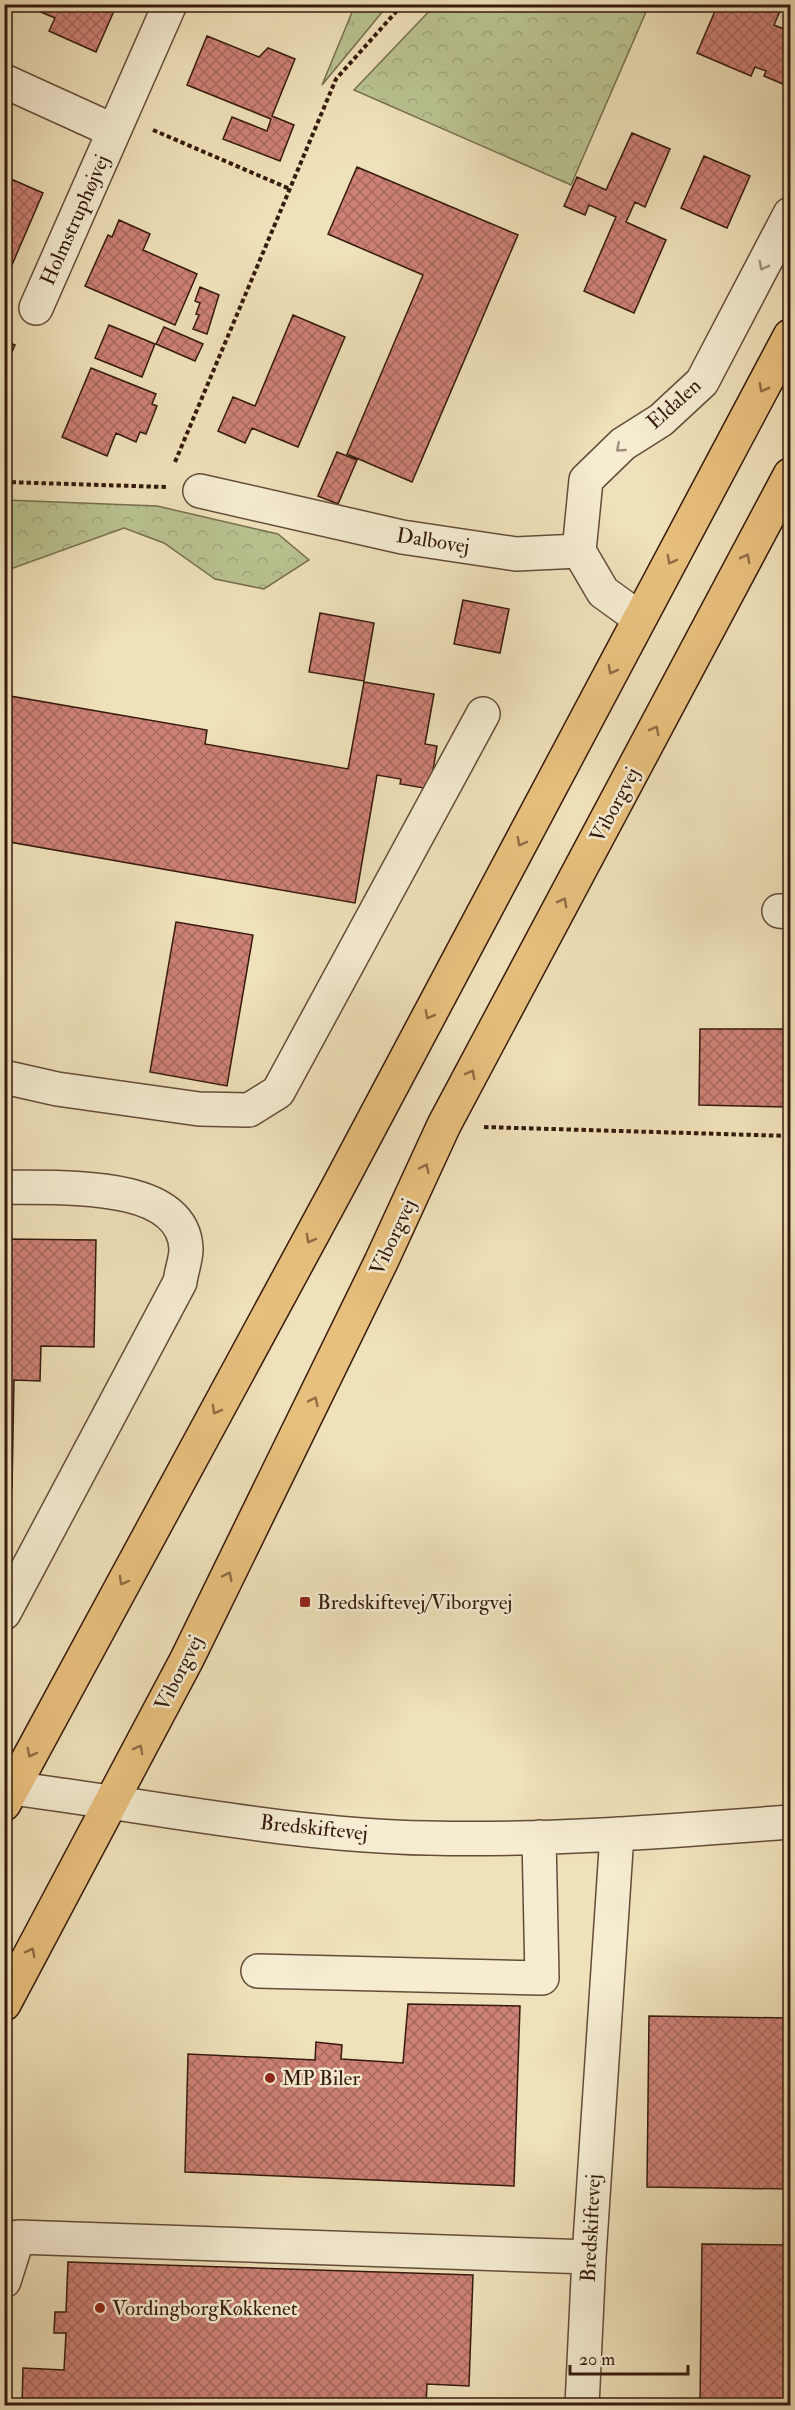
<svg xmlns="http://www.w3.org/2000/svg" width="795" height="2410" font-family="'IM FELL Double Pica',serif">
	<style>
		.grass { fill: url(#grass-tufts); stroke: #786e4f; stroke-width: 1.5 }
		.forest { fill: url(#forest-crowns); stroke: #786e4f; stroke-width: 1.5 }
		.building { fill: url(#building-cross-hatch); stroke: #361a0e; stroke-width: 1.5 }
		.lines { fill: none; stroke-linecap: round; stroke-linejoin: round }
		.minor-casing { stroke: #644c39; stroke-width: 36 }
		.major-casing { stroke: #361a0e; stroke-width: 36 }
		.path { stroke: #361a0e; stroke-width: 4; stroke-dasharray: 4.5 3; stroke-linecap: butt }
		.minor { stroke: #f5ecd2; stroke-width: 33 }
		.major { stroke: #e8c07d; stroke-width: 33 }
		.oneway { stroke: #9f8e7a }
		.oneway2 { stroke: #8f6d46 }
		.poi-dot { fill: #8f2418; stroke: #f5ecd2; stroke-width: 2 }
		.labels { text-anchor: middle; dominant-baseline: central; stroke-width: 5; stroke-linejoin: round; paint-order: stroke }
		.street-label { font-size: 21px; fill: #361a0e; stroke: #f5ecd2 }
		.poi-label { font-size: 21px; fill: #361a0e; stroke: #f5ecd2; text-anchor: start }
	</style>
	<defs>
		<pattern id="grass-tufts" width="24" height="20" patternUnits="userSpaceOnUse" patternTransform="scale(1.5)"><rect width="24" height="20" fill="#b9c390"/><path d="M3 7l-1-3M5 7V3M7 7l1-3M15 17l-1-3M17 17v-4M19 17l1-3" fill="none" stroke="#a0a77b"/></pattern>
		<pattern id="forest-crowns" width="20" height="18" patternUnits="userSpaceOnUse" patternTransform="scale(1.5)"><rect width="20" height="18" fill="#b9c390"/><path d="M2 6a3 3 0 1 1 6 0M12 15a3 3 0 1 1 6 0" fill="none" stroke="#a0a77b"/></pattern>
		<pattern id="building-cross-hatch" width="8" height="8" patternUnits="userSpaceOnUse" patternTransform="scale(1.5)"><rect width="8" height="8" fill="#ce8176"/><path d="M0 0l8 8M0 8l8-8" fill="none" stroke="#a8695f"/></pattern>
	</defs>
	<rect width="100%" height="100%" fill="#efe1ba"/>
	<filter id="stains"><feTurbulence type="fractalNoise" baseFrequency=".00333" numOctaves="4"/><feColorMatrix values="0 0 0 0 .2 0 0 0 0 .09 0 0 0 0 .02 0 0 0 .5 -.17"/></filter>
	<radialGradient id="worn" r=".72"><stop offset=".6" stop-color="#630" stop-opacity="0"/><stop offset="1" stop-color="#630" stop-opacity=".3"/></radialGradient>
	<path class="grass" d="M355,5H388L322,85Z"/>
	<path class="forest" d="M436,4L649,5L571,185L354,90Z
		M5,500L157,506L278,534L309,560L264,589L215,579L164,543L124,528L5,571Z"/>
	<path class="building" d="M117,4L96,52L49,31L55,18L24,5Z
		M718,4H783L774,25L784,29L787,24L790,26V87L764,76L766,71L755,67L751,76L697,53Z
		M207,36L259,57L268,48L295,59L272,116L294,125L280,161L223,139L232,117L267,131L271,119L187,85Z
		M632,133L670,149L645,207L635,202L626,222L666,240L634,313L584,291L616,217L589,205L585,215L564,206L577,177L606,190Z
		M704,156L750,176L727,228L681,208Z
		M357,167L518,235L412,482L347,454L423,275L328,234Z
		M4,176L43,193L8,274L4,272Z
		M119,220L150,234L143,250L197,274L175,325L85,286L108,235L112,237Z
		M200,287L219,295L207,334L193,329L199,315L196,314L200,303L195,301Z
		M293,315L345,337L298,447L252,428L245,443L218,431L233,397L255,406Z
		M109,325L155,344L142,377L95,358Z
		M164,327L203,344L195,361L156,344Z
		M4,341L15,345L4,370Z
		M91,368L156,394L152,404L157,406L146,434L140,432L136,442L116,433L107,456L62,437Z
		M337,452L357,460L338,504L318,496Z
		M463,600L509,609L500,653L454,644Z
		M320,613L374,623L364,681L309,672Z
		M364,682L434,694L425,744L437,746L430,789L400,784L401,779L377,775L355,903L4,841V695L207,730L205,744L348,769Z
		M176,922L253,935L227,1086L150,1072Z
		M700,1029H790V1107L699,1105Z
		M4,1239L96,1240L94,1347L41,1346L40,1381L14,1380L12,1488L4,1487Z
		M408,2004L520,2006L514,2186L185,2172L188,2054L315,2060L316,2042L342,2045L341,2059L403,2063Z
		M649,2016L790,2018V2189L647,2187Z
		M702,2244L790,2245V2406H700Z
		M68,2262L473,2275L469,2386L427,2384L426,2406H22L23,2368L64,2370L66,2333H54L55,2312H66Z"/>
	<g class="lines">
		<g class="minor-casing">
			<path id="minor" d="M4,81L114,131
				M36,308L170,4
				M200,491L402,537L516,554L579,551
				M579,551L586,480L623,444L661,420L702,382L790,214
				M579,551L603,592L639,618
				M779,911L790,912
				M4,1077L57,1089L199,1109L249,1110L278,1092L483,714
				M4,1187C52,1189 184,1178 186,1249C186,1260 181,1272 180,1282L4,1613
				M4,1787C145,1805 286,1835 428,1838C549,1841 670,1831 790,1822
				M258,1971L542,1978L539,1837
				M4,2281L18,2237L589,2257
				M582,2406L589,2257L617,1834"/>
		</g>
		<g class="major-casing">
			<path id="major" d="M4,1804L338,1187L790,336
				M4,2004L187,1659L381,1262L444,1125L790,475"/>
		</g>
		<path class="path" d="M153,130L290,189
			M175,462L336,79L403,4
			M4,482L166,487
			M484,1127L790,1136"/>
		<use href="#minor" class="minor"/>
		<use href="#major" class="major"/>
	</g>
	<defs><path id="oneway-chevron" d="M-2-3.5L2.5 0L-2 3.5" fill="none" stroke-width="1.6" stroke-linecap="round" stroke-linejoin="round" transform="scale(1.5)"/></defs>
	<g class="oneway">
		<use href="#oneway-chevron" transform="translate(763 266) rotate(118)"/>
		<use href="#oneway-chevron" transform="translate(620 448) rotate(139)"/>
	</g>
	<g class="oneway2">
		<use href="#oneway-chevron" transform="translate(763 388) rotate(118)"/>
		<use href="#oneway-chevron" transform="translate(746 558) rotate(-62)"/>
		<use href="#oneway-chevron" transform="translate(671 560) rotate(118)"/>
		<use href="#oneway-chevron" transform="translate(612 670) rotate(118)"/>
		<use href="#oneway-chevron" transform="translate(655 730) rotate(-62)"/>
		<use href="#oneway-chevron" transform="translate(521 842) rotate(118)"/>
		<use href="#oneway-chevron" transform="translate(563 902) rotate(-62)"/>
		<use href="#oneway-chevron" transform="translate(429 1015) rotate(118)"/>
		<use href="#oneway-chevron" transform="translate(471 1074) rotate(-62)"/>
		<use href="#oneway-chevron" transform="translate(425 1168) rotate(-65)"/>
		<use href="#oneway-chevron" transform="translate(310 1239) rotate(119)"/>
		<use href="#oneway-chevron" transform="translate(314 1401) rotate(-64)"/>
		<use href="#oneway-chevron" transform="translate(216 1410) rotate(119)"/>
		<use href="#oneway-chevron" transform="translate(228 1576) rotate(-64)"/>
		<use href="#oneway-chevron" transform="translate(123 1581) rotate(119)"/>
		<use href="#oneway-chevron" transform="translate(139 1749) rotate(-62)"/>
		<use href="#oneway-chevron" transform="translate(31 1753) rotate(118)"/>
		<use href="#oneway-chevron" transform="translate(31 1952) rotate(-63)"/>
	</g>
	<g class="poi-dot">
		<rect x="299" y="1596" width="12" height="12" rx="3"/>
		<circle cx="270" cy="2078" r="6"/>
		<circle cx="100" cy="2308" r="6"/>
	</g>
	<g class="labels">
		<g class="street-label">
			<text transform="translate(75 220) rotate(-66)">Holmstruphøjvej</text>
			<text transform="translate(674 404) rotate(-42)">Eldalen</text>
			<text transform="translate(433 541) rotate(9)">Dalbovej</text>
			<text transform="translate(615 805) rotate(-62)">Viborgvej</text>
			<text transform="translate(393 1237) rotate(-65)">Viborgvej</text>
			<text transform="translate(179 1673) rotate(-63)">Viborgvej</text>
			<text transform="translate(314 1828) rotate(6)">Bredskiftevej</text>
			<text transform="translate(591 2228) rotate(-87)">Bredskiftevej</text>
		</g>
		<g class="poi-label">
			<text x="317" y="1602">Bredskiftevej/Viborgvej</text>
			<text x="282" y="2078">MP Biler</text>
			<text x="112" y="2308">VordingborgKøkkenet</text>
		</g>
	</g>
	<rect width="795" height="2410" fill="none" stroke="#efe1ba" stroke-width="24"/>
	<rect x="6" y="6" width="783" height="2398" fill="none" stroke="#361a0e" stroke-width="3"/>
	<rect x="12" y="12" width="771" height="2386" fill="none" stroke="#361a0e" stroke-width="1.5"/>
	<path d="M570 2365v9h118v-9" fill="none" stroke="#361a0e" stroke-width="3"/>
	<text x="579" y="2365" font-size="18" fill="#361a0e" stroke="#f5ecd2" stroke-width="4.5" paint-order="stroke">20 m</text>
	<rect width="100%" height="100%" filter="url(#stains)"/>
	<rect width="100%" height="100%" fill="url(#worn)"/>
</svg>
